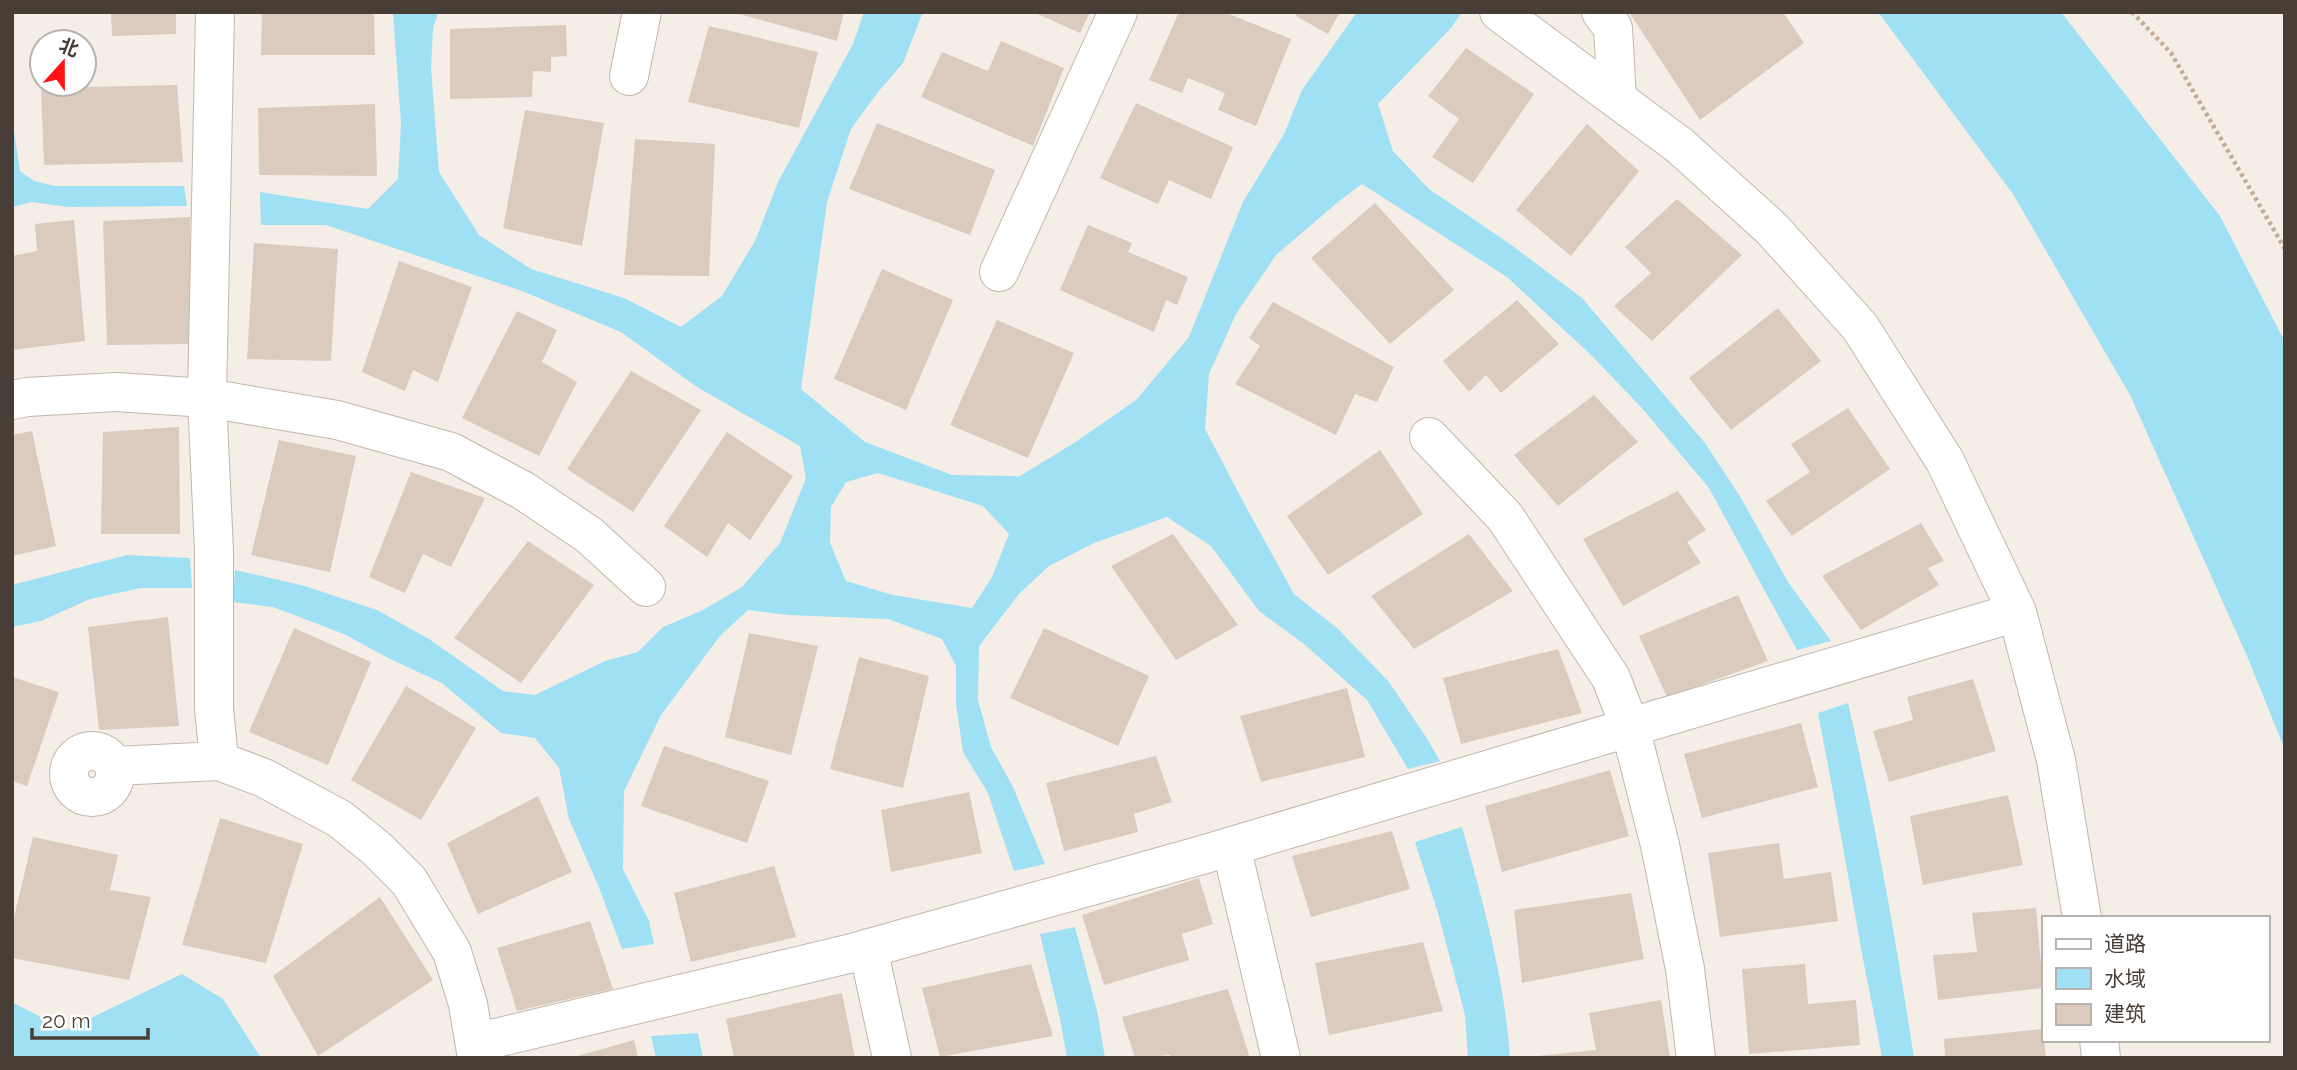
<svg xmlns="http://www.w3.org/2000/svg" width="2297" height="1070" font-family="Raleway,'Noto Sans SC',sans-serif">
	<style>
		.water { fill: #a0e0f4; fill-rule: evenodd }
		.building { fill: #dacbbe }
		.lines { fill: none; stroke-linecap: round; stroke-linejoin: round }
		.street-casing { stroke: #c3b7ac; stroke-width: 40 }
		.path { stroke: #c3ad99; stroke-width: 4.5; stroke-dasharray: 3.5 3.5; stroke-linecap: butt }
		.street { stroke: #fff; stroke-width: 38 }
	</style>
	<rect width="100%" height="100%" fill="#f4eee7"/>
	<path class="water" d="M393,12H438L433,29L431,68L439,172L479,235L531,269L624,298L681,327L722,296L755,241L778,182L853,44L864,12H923L903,63L878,92L851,129L827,202L801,389L865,442L952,475L1020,476L1074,443L1136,400L1189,337L1243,202L1284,134L1302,90L1357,12H1462L1451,28L1378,104L1393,151L1429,189L1510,244L1582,298L1705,443L1741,498L1788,582L1831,641L1797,650L1709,488L1641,407L1590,354L1507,277L1362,184L1338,202L1276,255L1236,314L1209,374L1205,429L1246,507L1294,594L1337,628L1389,682L1426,737L1440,761L1408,769L1367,700L1304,644L1259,611L1211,546L1167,517L1094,543L1049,566L1019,594L979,646L978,700L991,747L1013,787L1045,864L1014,871L988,793L963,752L956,704V666L942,639L888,619L788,615L748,610L720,636L661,715L624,791L623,869L649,921L654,944L622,949L598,885L569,819L559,768L535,738L501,733L442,683L388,658L344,634L273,607L233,602L235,570L305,586L377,610L429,639L503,691L535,695L605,661L638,652L663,627L703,610L742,587L780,543L806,478L800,446L697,387L621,332L522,291L326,225H261L260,192L368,209L398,179L401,124ZM878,473L983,506L1009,534L992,577L972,608L893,595L846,581L830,543L831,507L846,482Z
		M1878,12H2061L2220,216L2285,342V750L2247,656L2130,395L2013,194Z
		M12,118L20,171L34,181L55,186H184L187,206L68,207L32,202L12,207Z
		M127,555L190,558L192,588H141L90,599L41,621L12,627V585Z
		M1848,703C1875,821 1896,939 1914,1058H1882C1875,1015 1865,973 1858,931C1845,858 1832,785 1818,713Z
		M1462,827C1483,903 1505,979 1510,1058H1468L1465,1015L1438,913L1415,842Z
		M1075,927L1098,1015L1105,1058H1067L1060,1019L1040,934Z
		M182,974L223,999L261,1058H12V1002L66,1030Z
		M698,1033L703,1058H656L651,1036Z"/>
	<path class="building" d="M111,12H176V34L112,36Z
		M262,12H374L375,55H261Z
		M732,12H844L837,41Z
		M1033,12H1090L1080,33Z
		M1179,12H1224L1291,39L1256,126L1218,110L1225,93L1188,78L1182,93L1149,80Z
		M1297,12H1340L1328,34L1296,16Z
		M1629,12H1783L1804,43L1700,120Z
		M566,25L567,56L551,57V72L533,71L532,97L450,99V29Z
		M709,26L818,52L799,128L688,102Z
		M1001,41L1064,68L1033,146L921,97L942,52L988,71Z
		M1466,48L1534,94L1473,183L1432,157L1459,119L1428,96Z
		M177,85L183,162L44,165L41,88Z
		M1136,103L1233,147L1211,199L1169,180L1158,204L1100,178Z
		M375,104L377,176L259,175L258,108Z
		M525,110L604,123L582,246L503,228Z
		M877,123L995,170L970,235L849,189Z
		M1587,124L1639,171L1571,256L1516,210Z
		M635,139L715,144L709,276L624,275Z
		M1677,199L1742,255L1652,341L1614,306L1651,273L1625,247Z
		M1375,203L1454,290L1390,344L1311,258Z
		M190,217V344L107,345L103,221Z
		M74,220L85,341L12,350V256L37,251L35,224Z
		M1088,225L1132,243L1128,252L1188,277L1177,305L1166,300L1154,332L1060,290Z
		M254,243L338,249L331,361L247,359Z
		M399,261L472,287L438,382L413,370L405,391L362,372Z
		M882,269L953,300L906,410L834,379Z
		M1517,300L1559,344L1501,393L1486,375L1469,392L1443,361Z
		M1273,302L1394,367L1377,402L1355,394L1336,435L1235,384L1260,346L1249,338Z
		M1778,308L1821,361L1731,430L1689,378Z
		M517,311L557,330L542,362L577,382L539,456L462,418Z
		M997,320L1074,353L1028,458L950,425Z
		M631,371L701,410L633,512L567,469Z
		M1594,395L1638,442L1558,506L1514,455Z
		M1848,408L1890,469L1792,536L1766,501L1810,472L1791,444Z
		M179,427L180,534H101L103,432Z
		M32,431L56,546L12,556V435Z
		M727,432L793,476L750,540L728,523L707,557L664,526Z
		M279,440L356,456L330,572L251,555Z
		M1380,450L1423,514L1328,575L1287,516Z
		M411,472L485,498L451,567L423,554L405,593L369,577Z
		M1678,491L1706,530L1687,542L1701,563L1623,606L1583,539Z
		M1921,523L1944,561L1928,568L1939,585L1861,630L1822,576Z
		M1173,534L1238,625L1176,660L1111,566Z
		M1469,534L1513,591L1414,649L1371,596Z
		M528,541L594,585L521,683L454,638Z
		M1738,595L1768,661L1667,697L1639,636Z
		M168,617L179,726L99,730L88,627Z
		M294,628L371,662L328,765L249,732Z
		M1044,628L1149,676L1118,746L1010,698Z
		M749,633L818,646L791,755L725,737Z
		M1558,649L1582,713L1461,744L1443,678Z
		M859,657L929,676L903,788L830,769Z
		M12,677L59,692L27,786L12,781Z
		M1973,679L1996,751L1889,782L1873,731L1913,720L1907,697Z
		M406,686L476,728L421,820L351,780Z
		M1347,688L1365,757L1261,782L1240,716Z
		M1801,723L1818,787L1702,818L1684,754Z
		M664,746L769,781L747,843L641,806Z
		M1156,756L1172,802L1134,814L1138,832L1064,851L1046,783Z
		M1610,770L1629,836L1502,872L1485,806Z
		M969,792L982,853L891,872L881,810Z
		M2008,795L2023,865L1923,885L1910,816Z
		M538,796L572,872L478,914L447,843Z
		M220,818L303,844L266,963L182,945Z
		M1392,831L1410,889L1311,917L1292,856Z
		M33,837L118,855L110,890L151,897L129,980L12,958V926Z
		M1779,843L1784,879L1831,872L1838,921L1720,937L1708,853Z
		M774,866L796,937L691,962L674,893Z
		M1199,878L1213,924L1182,934L1189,960L1104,985L1082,915Z
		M1631,893L1644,959L1522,983L1514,910Z
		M380,897L433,980L318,1056L273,976Z
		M2036,908L2043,988L1938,1000L1933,955L1977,952L1972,913Z
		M590,921L613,989L517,1011L497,948Z
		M1423,942L1443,1011L1329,1035L1315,963Z
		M1031,964L1053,1036L940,1057L922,988Z
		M1805,964L1808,1004L1856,1000L1860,1045L1749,1054L1742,969Z
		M1228,989L1250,1058H1170V1055L1135,1058L1122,1017Z
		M842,993L855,1058H734L726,1019Z
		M1661,1000L1670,1058H1538L1537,1056L1596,1050L1589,1013Z
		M2043,1029L2046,1058H1945L1944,1039Z
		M634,1040L638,1058H574V1057Z"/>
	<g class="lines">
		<g class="street-casing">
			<path id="street" d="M215,12L207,398L214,551V708L219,761L264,778L340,819L377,849L409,881L452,952L468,1004L477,1058
				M1499,12L1679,145L1772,229L1860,327L1945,461L2017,612L2056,760L2082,918
				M1601,12L1613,28L1617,99
				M629,76L642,12
				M999,272L1118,12
				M12,400L27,397L116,392L207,398L337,420L451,452L524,491L589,535L646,587
				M1429,437L1505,517L1611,678L1630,727L1660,845L1685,969L1696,1058
				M69 774a23 23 0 1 1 46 0a23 23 0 1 1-46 0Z
				M115,766L219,761
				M1231,846L1281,1058
				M868,948L892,1058
				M2099,1040L2101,1058
				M475,1043L848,954L1202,855L2017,612"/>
		</g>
		<path class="path" d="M2132,12L2171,53L2285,249"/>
		<use href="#street" class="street"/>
	</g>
	<rect width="2297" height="1070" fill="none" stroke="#483e35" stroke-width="28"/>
	<rect x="2042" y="916" width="228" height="126" fill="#ffffff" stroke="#b6b2ae" stroke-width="2"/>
	<rect x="2056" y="939" width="35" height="10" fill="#ffffff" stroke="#b6b2ae" stroke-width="2"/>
	<text x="2104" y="951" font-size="21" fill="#483e35">道路</text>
	<rect x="2056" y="968" width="35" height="21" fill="#a0e0f4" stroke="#b6b2ae" stroke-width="2"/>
	<text x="2104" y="986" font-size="21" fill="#483e35">水域</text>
	<rect x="2056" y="1004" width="35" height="21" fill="#dacbbe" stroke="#b6b2ae" stroke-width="2"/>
	<text x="2104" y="1021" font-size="21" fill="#483e35">建筑</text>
	<g transform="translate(63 63) rotate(21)"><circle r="33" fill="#ffffff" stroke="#b6b2ae" stroke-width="2"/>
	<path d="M0-5L12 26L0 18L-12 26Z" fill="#ff1316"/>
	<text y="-10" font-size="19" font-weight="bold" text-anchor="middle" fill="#483e35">北</text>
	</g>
	<path d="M32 1028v10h116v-10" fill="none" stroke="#483e35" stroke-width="3.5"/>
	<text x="42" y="1028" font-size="21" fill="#483e35" stroke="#ffffff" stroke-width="5" paint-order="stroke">20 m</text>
</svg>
